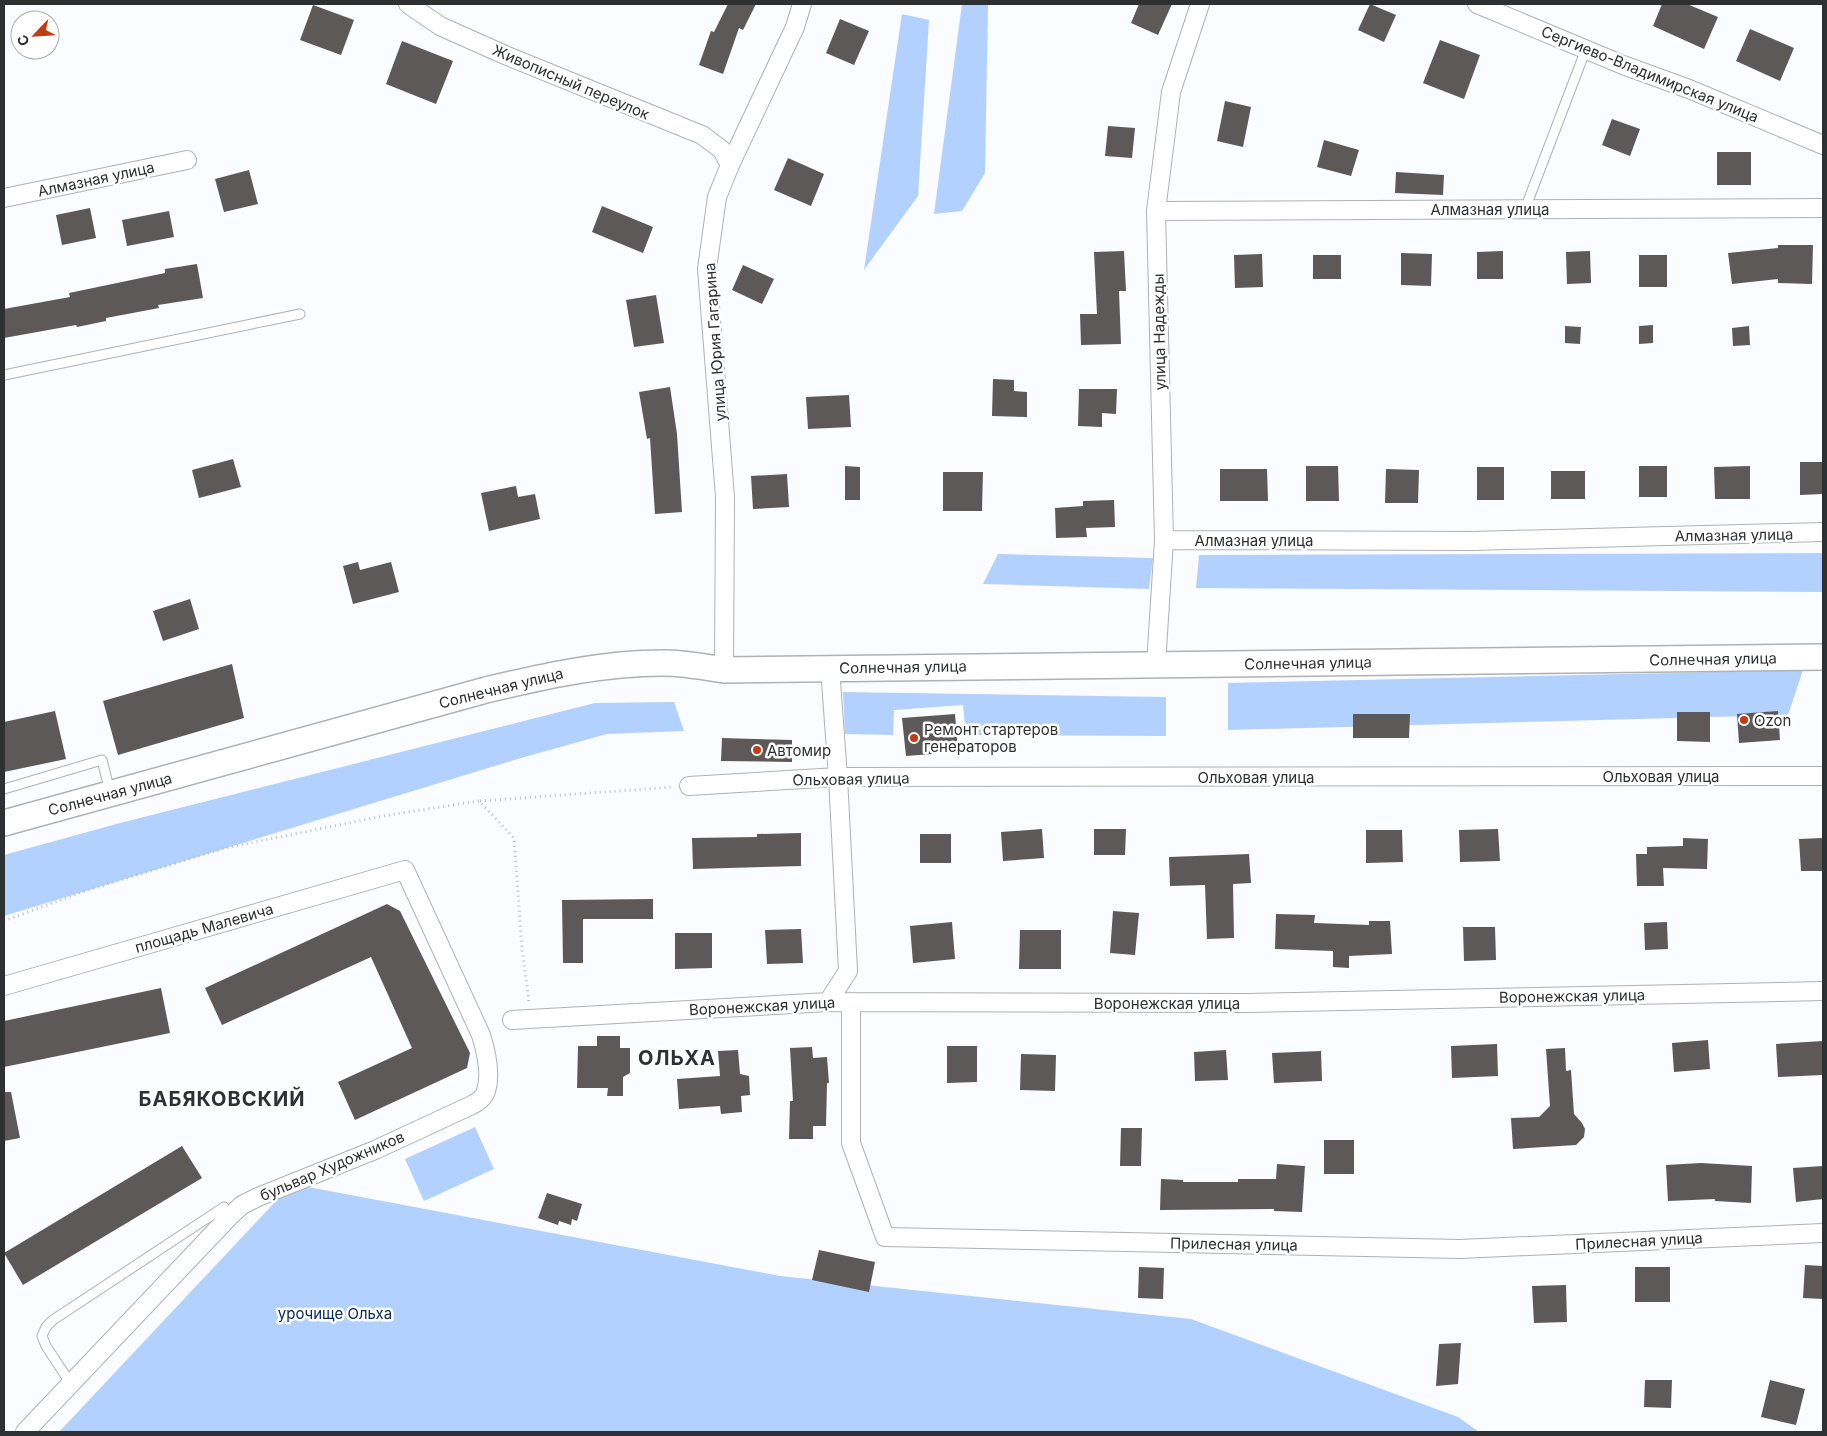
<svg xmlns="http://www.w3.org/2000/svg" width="1827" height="1436" font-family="Inter,sans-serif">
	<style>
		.green { fill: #b3d1ff }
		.building { fill: #5d5958 }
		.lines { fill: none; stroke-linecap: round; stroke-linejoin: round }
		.lane-casing { stroke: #afb1b4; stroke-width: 11 }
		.street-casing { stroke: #afb1b4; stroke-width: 20 }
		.secondary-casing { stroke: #afb1b4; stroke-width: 28 }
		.path { stroke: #bcbec0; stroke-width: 3; stroke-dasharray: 1 4; stroke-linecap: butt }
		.lane { stroke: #fff; stroke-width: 9 }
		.street { stroke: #fff; stroke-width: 18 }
		.secondary { stroke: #fff; stroke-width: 25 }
		.poi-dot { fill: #c33a14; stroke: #fff; stroke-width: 2 }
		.labels { text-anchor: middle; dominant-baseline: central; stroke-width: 5; stroke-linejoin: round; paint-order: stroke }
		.street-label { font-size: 15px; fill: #2f3031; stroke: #fff }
		.poi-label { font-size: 15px; fill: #2f3031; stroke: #fff; text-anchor: start }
		.park-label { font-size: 15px; fill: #072c61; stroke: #fff }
		.district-label { font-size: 20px; font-weight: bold; letter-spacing: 1px; fill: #2f3031; stroke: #fff }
	</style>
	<rect width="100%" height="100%" fill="#fafcff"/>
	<path class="green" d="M962,4H988L985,173L962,211L934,214Z
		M902,14L929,20L918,196L864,270Z
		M1823,553V592L1196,588L1199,555Z
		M998,554L1153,558L1149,589L983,584Z
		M1803,670L1788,715L1228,730V683Z
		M843,692L1166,697V736L966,735L963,705L894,710L893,735L845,734Z
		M674,702L684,731L607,734L521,758L4,916V855L120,823L595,703Z
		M475,1127L494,1169L424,1201L405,1159Z
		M292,1184L780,1276L1191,1319L1458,1417L1479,1432H59Z"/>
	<path class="building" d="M728,4H756L743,30L739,28L723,74L699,65L711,31L714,32Z
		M1139,4H1172L1158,35L1131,23Z
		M1370,4L1396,15L1384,42L1358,30Z
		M1662,4H1687L1718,17L1704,49L1653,26Z
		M313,5L354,20L341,55L300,40Z
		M840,19L869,31L854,65L826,53Z
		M1750,29L1794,48L1780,81L1736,61Z
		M1440,40L1480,55L1464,99L1423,83Z
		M402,41L453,61L436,104L386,84Z
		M1225,101L1251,107L1243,147L1217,141Z
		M1612,119L1640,129L1630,156L1602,145Z
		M1108,126L1135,128L1132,158L1105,156Z
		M1324,140L1359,150L1351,176L1317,167Z
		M1717,152H1751V185H1717Z
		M788,158L824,174L811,206L774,190Z
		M249,170L258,204L224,212L215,179Z
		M1396,172L1444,175L1443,195L1395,193Z
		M602,206L653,227L643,253L592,232Z
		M90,208L96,238L62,245L56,215Z
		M169,211L174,237L127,246L122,220Z
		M1778,245H1813L1812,284L1778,283V279L1732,284L1728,253L1778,248Z
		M1124,251L1126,291H1119L1121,344L1081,345L1080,314H1097L1094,252Z
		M1503,251V279H1477V252Z
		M1590,251L1591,283L1567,284L1566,252Z
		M1401,253L1432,254L1431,286L1401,285Z
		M1262,254L1263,287L1235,288L1234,255Z
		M1313,255H1341V279H1313Z
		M1639,255H1667V287H1639Z
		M197,264L203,298L158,305L159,308L106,318V321L77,327L76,325L4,338V309L70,297L69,293L165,273V269Z
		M743,265L774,279L762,304L732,290Z
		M656,295L664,343L634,347L626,300Z
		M1653,325V343L1639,344V326Z
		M1565,326L1581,327L1580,344L1565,343Z
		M1749,326L1750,345L1733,346L1732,328Z
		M993,379L1014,380V391L1027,392V417L992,416Z
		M670,387L677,434L682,512L655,514L650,438L647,439L639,392Z
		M1079,389H1117L1116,414L1102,413V427L1078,426Z
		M849,395L851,427L808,429L806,397Z
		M233,459L241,487L199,498L192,470Z
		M1800,462H1823V494L1800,495Z
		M845,466L860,467V500H845Z
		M1306,466H1338L1339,501H1306Z
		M1639,466H1667V497H1639Z
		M1750,466V499H1715L1714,467Z
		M1477,467H1504V500H1477Z
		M1220,469H1267L1268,501H1220Z
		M1386,469L1419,470L1418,503H1385Z
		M1551,471H1585V499H1551Z
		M943,472H983L982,511H943Z
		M787,474L789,507L753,509L751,476Z
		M516,486L518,497L535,494L540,519L489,531L481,493Z
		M1114,500L1115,527L1086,528L1087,537L1056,538L1055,508L1083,506V501Z
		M358,562L360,570L391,562L399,592L353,604L343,566Z
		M190,599L199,629L163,641L153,611Z
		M232,664L244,718L118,755L103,701Z
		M55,711L66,759L4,772V722Z
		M1778,711L1780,740L1739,743L1737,714Z
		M1677,712H1710V742L1677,741Z
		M955,714L958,752L906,756L902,718Z
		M1353,714H1410L1409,738H1353Z
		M722,738L792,740V762L721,761Z
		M1042,829L1044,858L1003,861L1001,832Z
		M1094,829H1126L1125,855H1094Z
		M1498,829L1500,861L1460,862L1459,830Z
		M1366,830H1402L1403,862L1366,863Z
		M801,833V866L693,869L692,838L757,837V834Z
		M920,834H951V863H920Z
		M1683,838L1708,839L1707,869L1663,868L1664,886H1637L1636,854H1647V847L1683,846Z
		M1823,838V871H1801L1799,839Z
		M1249,854L1251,883L1233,884L1234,938L1207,939L1205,885L1170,886L1169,857Z
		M653,899V919H583V963H563L562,900Z
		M387,904L400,911L470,1053L467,1068L355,1120L338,1082L412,1048L371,957L222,1025L205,988Z
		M1113,911L1139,913L1135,955L1110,953Z
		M1276,914L1315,915L1314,923L1369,925V921H1390L1392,954L1349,956V968L1333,967V951L1275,949Z
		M952,922L955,959L913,963L910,926Z
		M1667,922L1668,949L1645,950L1644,923Z
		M1463,927H1495L1496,960L1464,961Z
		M801,929L803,963L767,964L765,930Z
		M1020,930H1061V969H1019Z
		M675,933H712V968L675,969Z
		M161,988L170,1033L4,1067V1021Z
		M597,1036H620V1048H630V1073L623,1077V1096H607L608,1088H577L578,1046H597Z
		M1708,1040L1710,1069L1674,1072L1672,1043Z
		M1823,1041V1075L1778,1077L1776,1044Z
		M1497,1044L1498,1076L1452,1078L1451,1046Z
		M947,1046H977V1082L947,1083Z
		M812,1047L813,1058L827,1057L829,1083H827L826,1126H813V1139H789L790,1101H793L790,1048Z
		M1565,1048L1566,1071L1571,1070L1574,1114L1582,1123L1585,1129L1584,1137L1576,1145L1513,1149L1511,1118L1539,1117L1550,1106L1546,1049Z
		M738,1050L740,1074L749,1076L750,1095L741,1096L742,1112L721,1114L720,1106L679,1109L677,1079L720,1076L718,1051Z
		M1226,1050L1228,1080L1195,1081L1194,1052Z
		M1321,1051L1322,1081L1274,1083L1272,1053Z
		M1021,1054L1056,1055L1055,1091L1020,1090Z
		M4,1092H11L20,1138L4,1141Z
		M1121,1128H1142L1141,1166H1120Z
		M1324,1140H1354V1174H1324Z
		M182,1146L202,1178L23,1285L4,1253Z
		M1701,1163L1752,1166L1751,1203L1715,1201V1199L1668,1201L1666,1165Z
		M1277,1164L1305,1166L1302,1212L1274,1211V1209L1160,1210L1161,1179L1183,1180V1182H1238V1179H1276Z
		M1823,1166V1199L1796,1202L1793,1168Z
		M547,1193L582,1204L577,1221L572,1219L571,1225L559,1221L558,1225L538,1218Z
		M819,1250L875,1262L869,1292L812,1280Z
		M1805,1265L1823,1266V1299L1803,1298Z
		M1139,1267L1164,1268L1163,1299L1138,1298Z
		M1635,1267H1670V1302H1635Z
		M1566,1285L1567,1322L1534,1323L1532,1286Z
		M1461,1343L1458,1384L1436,1386L1439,1344Z
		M1645,1380H1672L1671,1408L1644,1407Z
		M1770,1380L1805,1389L1796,1425L1761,1417Z"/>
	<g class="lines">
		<g class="lane-casing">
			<path id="lane" d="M1525,209L1586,49
				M4,375L300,314
				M4,789L102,760L110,792
				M71,1384L46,1346L42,1336L46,1327L53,1320L224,1207"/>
		</g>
		<g class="street-casing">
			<path id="street" d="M408,4L440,26L505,55L702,135L722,150L730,165
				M1477,4L1623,65L1689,89L1823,145
				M4,198L187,160
				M1156,211L1823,208
				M1164,540L1472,541L1823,532
				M1156,665L1164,540L1156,211L1171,92L1200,4
				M724,670L725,497L707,269L717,197L730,165L795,27L802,4
				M689,786L838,777L1823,776
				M4,986L405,870L481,1035C486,1051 491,1075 486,1091C484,1098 478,1102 472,1105L375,1150L258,1197L242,1205L229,1217L25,1432
				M828,1002L848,971L838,777L830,668
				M851,1002V1143L885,1237L1460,1249L1823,1233
				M512,1020L828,1002L1248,1003L1823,991"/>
		</g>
		<g class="secondary-casing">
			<path id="secondary" d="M4,823L486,690C545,676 603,663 663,663C684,663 705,667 724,670L1823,657"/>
		</g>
		<path class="path" d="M480,801L673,787
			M4,921L85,891L225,848L383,816L479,801L514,838L522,949L529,1002"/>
		<use href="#lane" class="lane"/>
		<use href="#street" class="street"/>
		<use href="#secondary" class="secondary"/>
	</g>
	<g class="poi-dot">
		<circle cx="1744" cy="720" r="5"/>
		<circle cx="914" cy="738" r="5"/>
		<circle cx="757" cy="750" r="5"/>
	</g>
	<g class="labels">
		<g class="street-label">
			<text transform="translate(1650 74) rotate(22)">Сергиево-Владимирская улица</text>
			<text transform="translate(571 82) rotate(23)">Живописный переулок</text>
			<text transform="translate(96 179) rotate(-12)">Алмазная улица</text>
			<text x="1490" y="209">Алмазная улица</text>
			<text transform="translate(1159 332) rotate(-91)">улица Надежды</text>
			<text transform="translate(715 342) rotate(-94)">улица Юрия Гагарина</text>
			<text transform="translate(1734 535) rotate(-1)">Алмазная улица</text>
			<text x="1254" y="540">Алмазная улица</text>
			<text transform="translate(1713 659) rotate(-1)">Солнечная улица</text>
			<text transform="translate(1308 663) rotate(-1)">Солнечная улица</text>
			<text transform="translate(903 667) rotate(-1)">Солнечная улица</text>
			<text transform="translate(501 688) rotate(-14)">Солнечная улица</text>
			<text x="1661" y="776">Ольховая улица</text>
			<text x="1256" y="777">Ольховая улица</text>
			<text transform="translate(851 779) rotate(-1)">Ольховая улица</text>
			<text transform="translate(110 794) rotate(-15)">Солнечная улица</text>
			<text transform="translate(204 928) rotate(-16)">площадь Малевича</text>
			<text transform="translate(1572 996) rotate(-1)">Воронежская улица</text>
			<text x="1167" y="1003">Воронежская улица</text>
			<text transform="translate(762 1006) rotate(-3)">Воронежская улица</text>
			<text transform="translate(332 1166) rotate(-23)">бульвар Художников</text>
			<text transform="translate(1639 1241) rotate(-3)">Прилесная улица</text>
			<text transform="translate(1234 1244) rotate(1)">Прилесная улица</text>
		</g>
		<g class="poi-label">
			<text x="1754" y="720">Ozon</text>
			<text x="924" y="729">Ремонт стартеров<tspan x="924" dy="17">генераторов</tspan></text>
			<text x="767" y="750">Автомир</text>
		</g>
		<g class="park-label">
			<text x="335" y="1313">урочище Ольха</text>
		</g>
		<g class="district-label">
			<text x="677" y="1058">ОЛЬХА</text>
			<text x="222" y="1099">БАБЯКОВСКИЙ</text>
		</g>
	</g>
	<rect width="1827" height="1436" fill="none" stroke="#2f3031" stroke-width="10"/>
	<g transform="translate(35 35) rotate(245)"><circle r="24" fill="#ffffff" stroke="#acacad"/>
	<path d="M0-4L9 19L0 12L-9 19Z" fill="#c33a14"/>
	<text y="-8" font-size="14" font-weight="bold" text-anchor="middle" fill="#2f3031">С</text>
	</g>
</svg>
